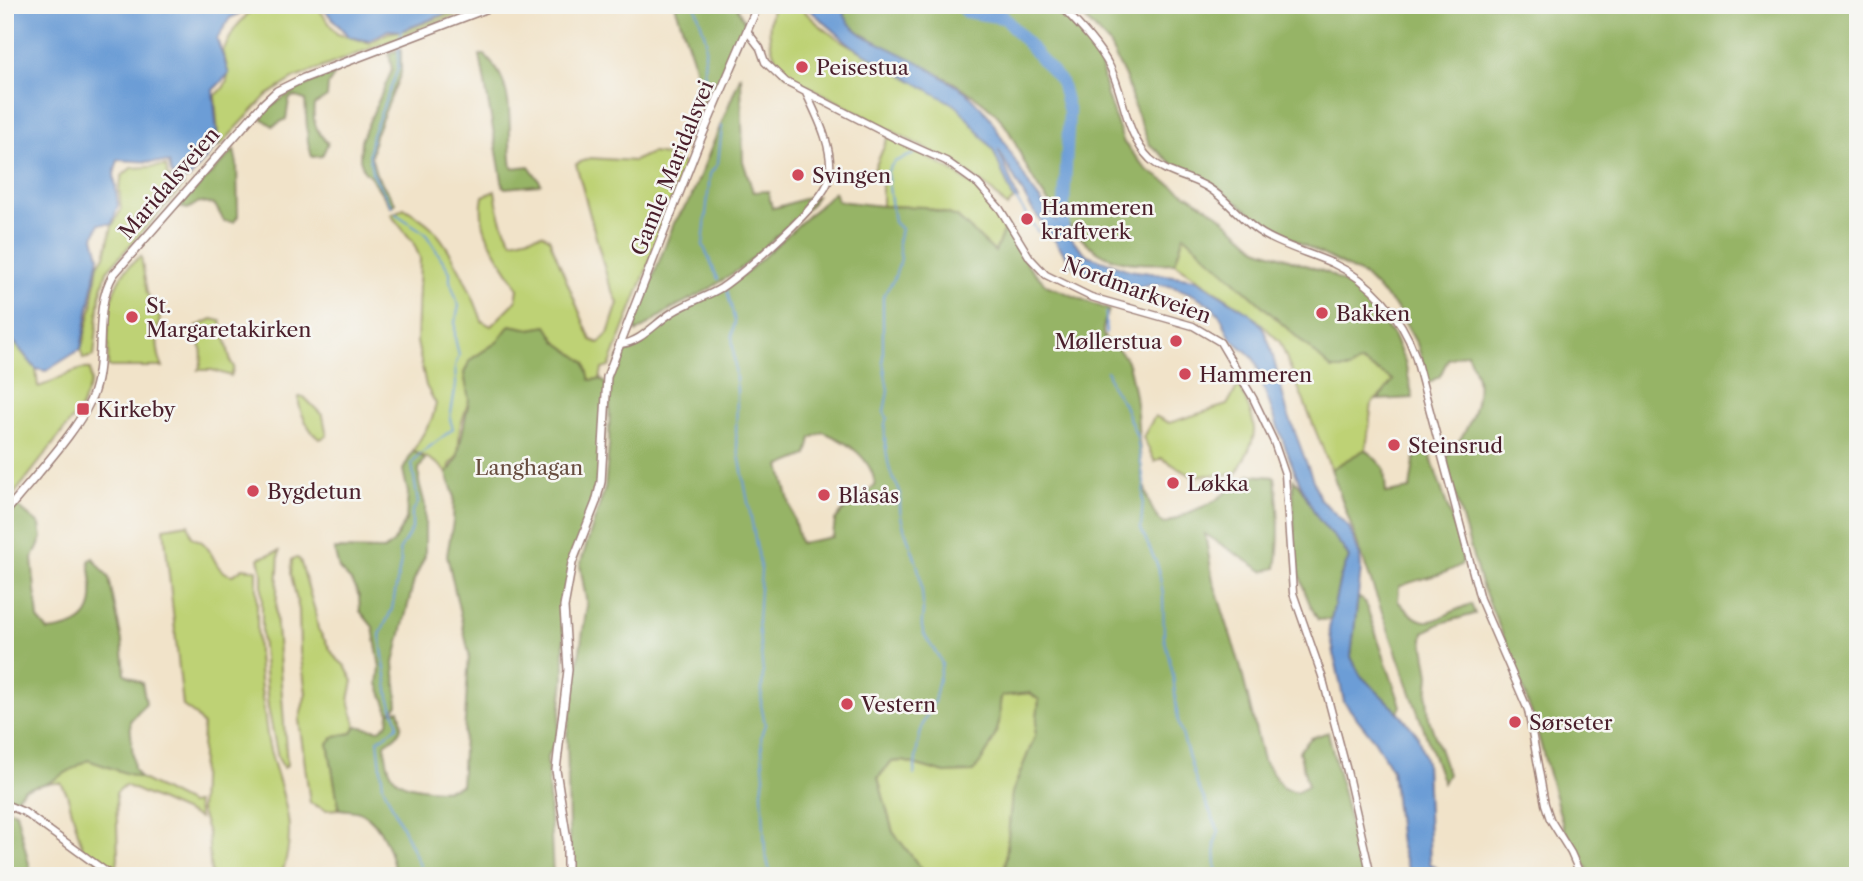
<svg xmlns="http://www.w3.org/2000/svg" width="1863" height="881" font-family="'Libre Caslon Text',serif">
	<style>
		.green { fill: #bed275; stroke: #847850; stroke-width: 2 }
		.forest { fill: #96b466; stroke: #706a48; stroke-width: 2; fill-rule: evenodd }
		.water { fill: #6c9dd6; stroke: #5b5e80; stroke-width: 2 }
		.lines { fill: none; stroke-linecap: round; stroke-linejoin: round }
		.stream { stroke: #6c9dd6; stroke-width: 2 }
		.river { stroke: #6c9dd6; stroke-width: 12 }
		.minor-casing { stroke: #9e817a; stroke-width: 9 }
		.tertiary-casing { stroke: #9e817a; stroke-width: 10 }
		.minor { stroke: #fff; stroke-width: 6 }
		.tertiary { stroke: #fff; stroke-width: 7 }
		.poi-dot { fill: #d1495b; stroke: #f6f6f2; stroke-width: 2.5 }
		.labels { text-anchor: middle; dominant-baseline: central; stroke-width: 5; stroke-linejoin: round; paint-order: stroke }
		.poi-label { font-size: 21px; fill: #4a1f2b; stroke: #f6f6f2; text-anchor: start }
		.street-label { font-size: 21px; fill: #4a1f2b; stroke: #f6f6f2 }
		.park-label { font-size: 21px; fill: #674c3e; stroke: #f6f6f2 }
	</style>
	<rect width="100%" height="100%" fill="#f6f6f2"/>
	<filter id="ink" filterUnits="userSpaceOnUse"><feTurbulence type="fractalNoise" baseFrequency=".0143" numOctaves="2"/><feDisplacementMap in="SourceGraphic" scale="14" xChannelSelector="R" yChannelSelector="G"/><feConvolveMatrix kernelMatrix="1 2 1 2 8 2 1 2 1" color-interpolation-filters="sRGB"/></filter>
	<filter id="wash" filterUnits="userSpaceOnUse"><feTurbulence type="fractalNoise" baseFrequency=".00686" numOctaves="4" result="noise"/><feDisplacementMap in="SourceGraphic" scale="28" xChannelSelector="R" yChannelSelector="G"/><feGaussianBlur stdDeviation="1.57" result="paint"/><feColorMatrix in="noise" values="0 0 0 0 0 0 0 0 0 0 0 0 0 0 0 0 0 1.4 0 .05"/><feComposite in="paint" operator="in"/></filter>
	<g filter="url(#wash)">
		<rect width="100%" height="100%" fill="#f1e3c9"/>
		<path class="green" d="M269,5H316L337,34L370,43L388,33L406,30L451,13L454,5H482L295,78L266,96L219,147L215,96C234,81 228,71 223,51L235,28L252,9Z
			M773,5H799C837,50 891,62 940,90C979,112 999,157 1016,197L1007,207L993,192L960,167L784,73C769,52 766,30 773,5Z
			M888,137L948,168L975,187L1005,226L995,252L957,217L924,207L882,206V182L874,170Z
			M651,153C670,154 671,159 687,165L609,367L602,369L600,379L590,380L585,362L557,342L547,326L530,329L510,325L497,342L470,360L464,374L469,400L460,427L458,455L450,465L449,472L447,473C440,463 424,456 413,451L432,419L436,404L426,386L417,342L420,258L413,242L391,215L404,208C415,215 427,221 435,231C453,252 473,295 482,321L491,326L516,301L518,289C503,258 475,235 483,196L495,191C498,210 501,225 512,241L542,234L549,238L591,340L599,343L608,334L618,303L608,281L576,164L590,158L634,161Z
			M166,166L168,177L184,185L107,271L100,296L94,356L83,359L81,350L92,307L98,264L105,256L112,226L121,210L119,188L122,176L131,168Z
			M1184,234L1238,282L1349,369L1361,362L1394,380L1388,389L1372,403L1366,449L1331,469L1280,342L1252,315L1175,263Z
			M141,256L147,293L160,318C156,333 156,353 163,367H108C109,324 102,284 141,256Z
			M212,319L221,321L231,362L234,367L231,376L212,370H198C206,358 199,340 197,326Z
			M5,335L9,336L36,369L38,387C55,383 73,367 90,369L91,382L81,408L5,506Z
			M1239,384C1258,430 1261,430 1236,474L1192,476L1161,458L1155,462L1143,437L1155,416L1169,423L1227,405Z
			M299,397H304L323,416L327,436L320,439C310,434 297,408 299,397Z
			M188,524L192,537C195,539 199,540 202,542C216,553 213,572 233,575L243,568L257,570C257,614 256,659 263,704C265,717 266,732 269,746C281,795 300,824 281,876H211L208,833L200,810L203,725L194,714L183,706L164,528Z
			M279,551L276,613L287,765L284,768L278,758L268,707L262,636V572L259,558Z
			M297,558L300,560L315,611L318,629L335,657L345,666L353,681L349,700L356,726L352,733L335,736L328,743L339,809L326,810L310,803L299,720L306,693L300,652L299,610L291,575L292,559Z
			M1031,693L1039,700L1035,736L1012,793L1005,870L1007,876H927L893,832L878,778L891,762L903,761L945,773L983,759L999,722L998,704L1002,695Z
			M88,760L140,778L190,804L196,803L199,818L125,785L116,793L118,857L116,874L83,850L67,794L61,783H48Z"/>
		<path class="forest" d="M675,5H736L745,23L711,101L702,102L693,59Z
			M824,5H1056L1083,29L1101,63L1106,93L1124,143L1146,169L1218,214L1257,248L1328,273L1357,291L1393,335L1405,362L1413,398L1378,400L1393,380L1361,362L1349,369H1332L1184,235L1175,263C1155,264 1125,265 1106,256C1082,245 1046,202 1033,179C1019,156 1013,129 992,110C955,77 905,60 863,34C849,26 837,15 824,5Z
			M1072,5H1858V876H1592L1564,829L1534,720L1507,645L1480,581L1445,459C1464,437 1481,409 1477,379C1476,370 1470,361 1467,353L1448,359L1440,376L1428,383L1418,346L1396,307L1365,276L1290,238L1255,216L1213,184L1175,166L1149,144L1133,103L1127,81L1109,44Z
			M401,49V73L375,135L371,156L376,174L395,203L391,207L370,176L364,171L360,159L361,140L392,70L389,53Z
			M480,55H485C489,61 495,66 499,73C515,102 507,137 512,168L529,166L541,183L538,185L505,188L503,186Z
			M336,73L328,85L327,97L314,105C312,121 316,132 328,143L322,156L312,157L308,142L305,100L293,96L289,100L286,119L273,126L260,117C282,94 307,84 336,73Z
			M741,75L743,161L753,192L768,191L772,208C787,206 800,198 816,196L811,205L744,266L708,290L671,309L637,332L634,326L674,223L691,198Z
			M234,150L237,164L238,216L234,222L224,221L215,205L199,202L188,209L179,207Z
			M834,192L838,201L882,206L924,207L957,217L995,252L1005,226L1027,264L1046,285L1109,310C1093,348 1112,337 1126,359C1130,367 1132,382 1134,391C1142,427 1134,500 1164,524L1213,502L1250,475L1275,477C1279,508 1281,537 1276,568L1263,571L1205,534L1213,580L1240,665L1263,760L1283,788L1296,792L1308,786L1299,751L1311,738L1328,732L1363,876H1007L1005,870L1012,793L1035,736L1039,700L1030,693L1002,696C998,705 1001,713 999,723C995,740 984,759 973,772L945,773L903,761L891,762L878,778L893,832L927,876H570L567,734L587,605L580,565L605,488L609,445L610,385L619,357L672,314L746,273ZM823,432C846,441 873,458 875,486L849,504L835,520L833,537L800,543L780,466L807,455L811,438Z
			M510,325L530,329L547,326L557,342L585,362L590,380L600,379L608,385L600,483L564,596V679L557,741L547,757L553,876H396C392,855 382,823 362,813C356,810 346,810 339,809L328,743L335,736L352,733L356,726L380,730L388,723L389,713L378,684L380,668L373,627L360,611L359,596L351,581L339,569L334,549L384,550L393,543L406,520L408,493L403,470L413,451L425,459L419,469V482L425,505V556L414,580L394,663L398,705L391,712L399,710C405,729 401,734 385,744C387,779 395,785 429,789C442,790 449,791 461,785L469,654L447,555L453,522L454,495L447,474L457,459L469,400L464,373L470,360L497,342Z
			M1420,441L1428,449L1462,550V564C1443,577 1420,577 1399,587L1398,601C1428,637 1435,616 1471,604L1475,614L1441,623L1424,632L1423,640L1429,675L1427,697L1429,719L1448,774L1443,783L1331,469L1366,449L1384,468L1386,493L1410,489L1414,461Z
			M1293,479C1306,491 1309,504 1318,518C1327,532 1343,542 1349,559L1340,578L1331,619L1318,620C1291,574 1294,531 1293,479Z
			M17,506L40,525L42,538L32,559L38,619L48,631C98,626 95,603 89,561L93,558L109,578L122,641L125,674L142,683L146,703L130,721L134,769L140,778L88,760L48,783L24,789L12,803L5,800V521Z
			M1358,597L1365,602L1401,706L1398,712L1360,675L1351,657Z
			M5,808L16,812L32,876H5Z"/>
		<path class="water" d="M5,5H242L239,14L230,18L217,39L229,74L213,90L218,144L189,179L179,181L171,173L169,163L118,160L114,174L118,205L112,224H99L94,237L99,256L81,349L46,371L36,369L9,336L5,335Z
			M320,5H452L450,12L401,31L388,30L369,41L349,37Z
			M804,5H847L844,14L849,23L862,35L918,62L966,92L989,116L1031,188L1065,232L1087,255L1129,270L1195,279L1251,314L1262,326L1270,345L1287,411L1320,499L1349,527L1360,556L1361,569L1351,657L1360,675L1398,712L1417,734L1426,762L1430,863L1447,876H1417L1408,868L1400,844L1392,770L1375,741L1344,702L1329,629L1340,578L1349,558C1342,541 1325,531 1316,515C1292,473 1278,424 1260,379C1256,354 1251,357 1234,341C1226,334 1225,321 1218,313C1201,294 1163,278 1139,288L1074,267L1030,206L998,149L1018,199L1013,198L993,150L958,107L852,46Z"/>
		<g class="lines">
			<path class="stream" d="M695,5L706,39L704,69L708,94
				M400,39L401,31
				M914,154L894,162L887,172L894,222L901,229L898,242L901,259L894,279L883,296V361L888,391L884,412L887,418C881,427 888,469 893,479C896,484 899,487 901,494C895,521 914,546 919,572C921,582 923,600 923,610C923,617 920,624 923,631C927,643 938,652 942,664L934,702L923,723L918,743L914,775
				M1015,198L1038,232
				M392,207L372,172L369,153L372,135L398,69L399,45
				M396,214L425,233L450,272V281L459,306L455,322V338L459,356L455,366L456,384L450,419L453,429L420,454L412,464L418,503L412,512V529L399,551L401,561L392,609L380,635L389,697L397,721V727L378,740L383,786L425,876
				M718,279L703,245L710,174L718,163L722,126
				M727,290L735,322L732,335L737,391L736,439L761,570L758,622L763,673L761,705L765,724L761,736L764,777L762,791L765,851L771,876
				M1106,333V313
				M1107,371L1111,385L1123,403L1137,437L1144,483L1141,529L1158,567L1163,595L1164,637L1173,675L1178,721L1197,784L1219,831L1215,842L1216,872L1218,876
				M5,856L12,876"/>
			<path class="river" d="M961,5L966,12L1003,18
				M993,5L1061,81L1069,112L1062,240"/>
		</g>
	</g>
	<g filter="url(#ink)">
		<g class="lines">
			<g class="minor-casing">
				<path id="minor" d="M1060,5C1078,24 1098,44 1110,67C1125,97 1125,134 1150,159C1166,174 1188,176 1207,187C1228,199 1242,222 1263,234C1285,247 1309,253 1332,263C1371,281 1401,315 1415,355L1480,599L1528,710L1545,804L1550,819L1571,853L1581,876
					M747,31L760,48L765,62L786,82L899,140L946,161L978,184L1000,209L1030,258L1046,275L1091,297L1193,326L1220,342L1253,398L1274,442L1285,474L1293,593L1322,676L1347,771L1371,876
					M620,344C641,343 656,322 673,312C689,302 706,297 721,288C744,273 824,203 829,179C835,151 818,118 806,93
					M5,804L24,812L112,876"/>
			</g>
			<g class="tertiary-casing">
				<path id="tertiary" d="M5,513C29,482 84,426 94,391C106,354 93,309 113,275L263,104L277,91L304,78L496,5
					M567,876V840L556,770L568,670L564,607L572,563L596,502L601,482L607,377L698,145L758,5"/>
			</g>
			<use href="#minor" class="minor"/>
			<use href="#tertiary" class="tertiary"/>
		</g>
	</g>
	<g class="poi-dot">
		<circle cx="802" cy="67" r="7"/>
		<circle cx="798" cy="175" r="7"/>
		<circle cx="1027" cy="219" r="7"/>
		<circle cx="1322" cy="313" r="7"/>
		<circle cx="132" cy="317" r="7"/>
		<circle cx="1176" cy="341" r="7"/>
		<circle cx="1185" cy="374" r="7"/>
		<rect x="76" y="402" width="14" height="14" rx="3.5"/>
		<circle cx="1394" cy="445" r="7"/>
		<circle cx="1173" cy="483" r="7"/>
		<circle cx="253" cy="491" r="7"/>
		<circle cx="824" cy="495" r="7"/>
		<circle cx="847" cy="704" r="7"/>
		<circle cx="1515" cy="722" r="7"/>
	</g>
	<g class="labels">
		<g class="poi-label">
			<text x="816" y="67">Peisestua</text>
			<text x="812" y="175">Svingen</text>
			<text x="1041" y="207">Hammeren<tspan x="1041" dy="24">kraftverk</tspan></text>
			<text x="146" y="305">St.<tspan x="146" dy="24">Margaretakirken</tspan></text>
			<text x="1336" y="313">Bakken</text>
			<text x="1162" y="341" text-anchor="end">Møllerstua</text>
			<text x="1199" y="374">Hammeren</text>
			<text x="97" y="409">Kirkeby</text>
			<text x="1408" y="445">Steinsrud</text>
			<text x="1187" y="483">Løkka</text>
			<text x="267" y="491">Bygdetun</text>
			<text x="838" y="495">Blåsås</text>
			<text x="861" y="704">Vestern</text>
			<text x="1529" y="722">Sørseter</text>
		</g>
		<g class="street-label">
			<text transform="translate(672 168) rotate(-68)">Gamle Maridalsvei</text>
			<text transform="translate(169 183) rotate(-49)">Maridalsveien</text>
			<text transform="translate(1137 290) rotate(20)">Nordmarkveien</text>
		</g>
		<g class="park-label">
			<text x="529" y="467">Langhagan</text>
		</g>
	</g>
	<rect width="1863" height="881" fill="none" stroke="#f6f6f2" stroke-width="28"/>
</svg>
